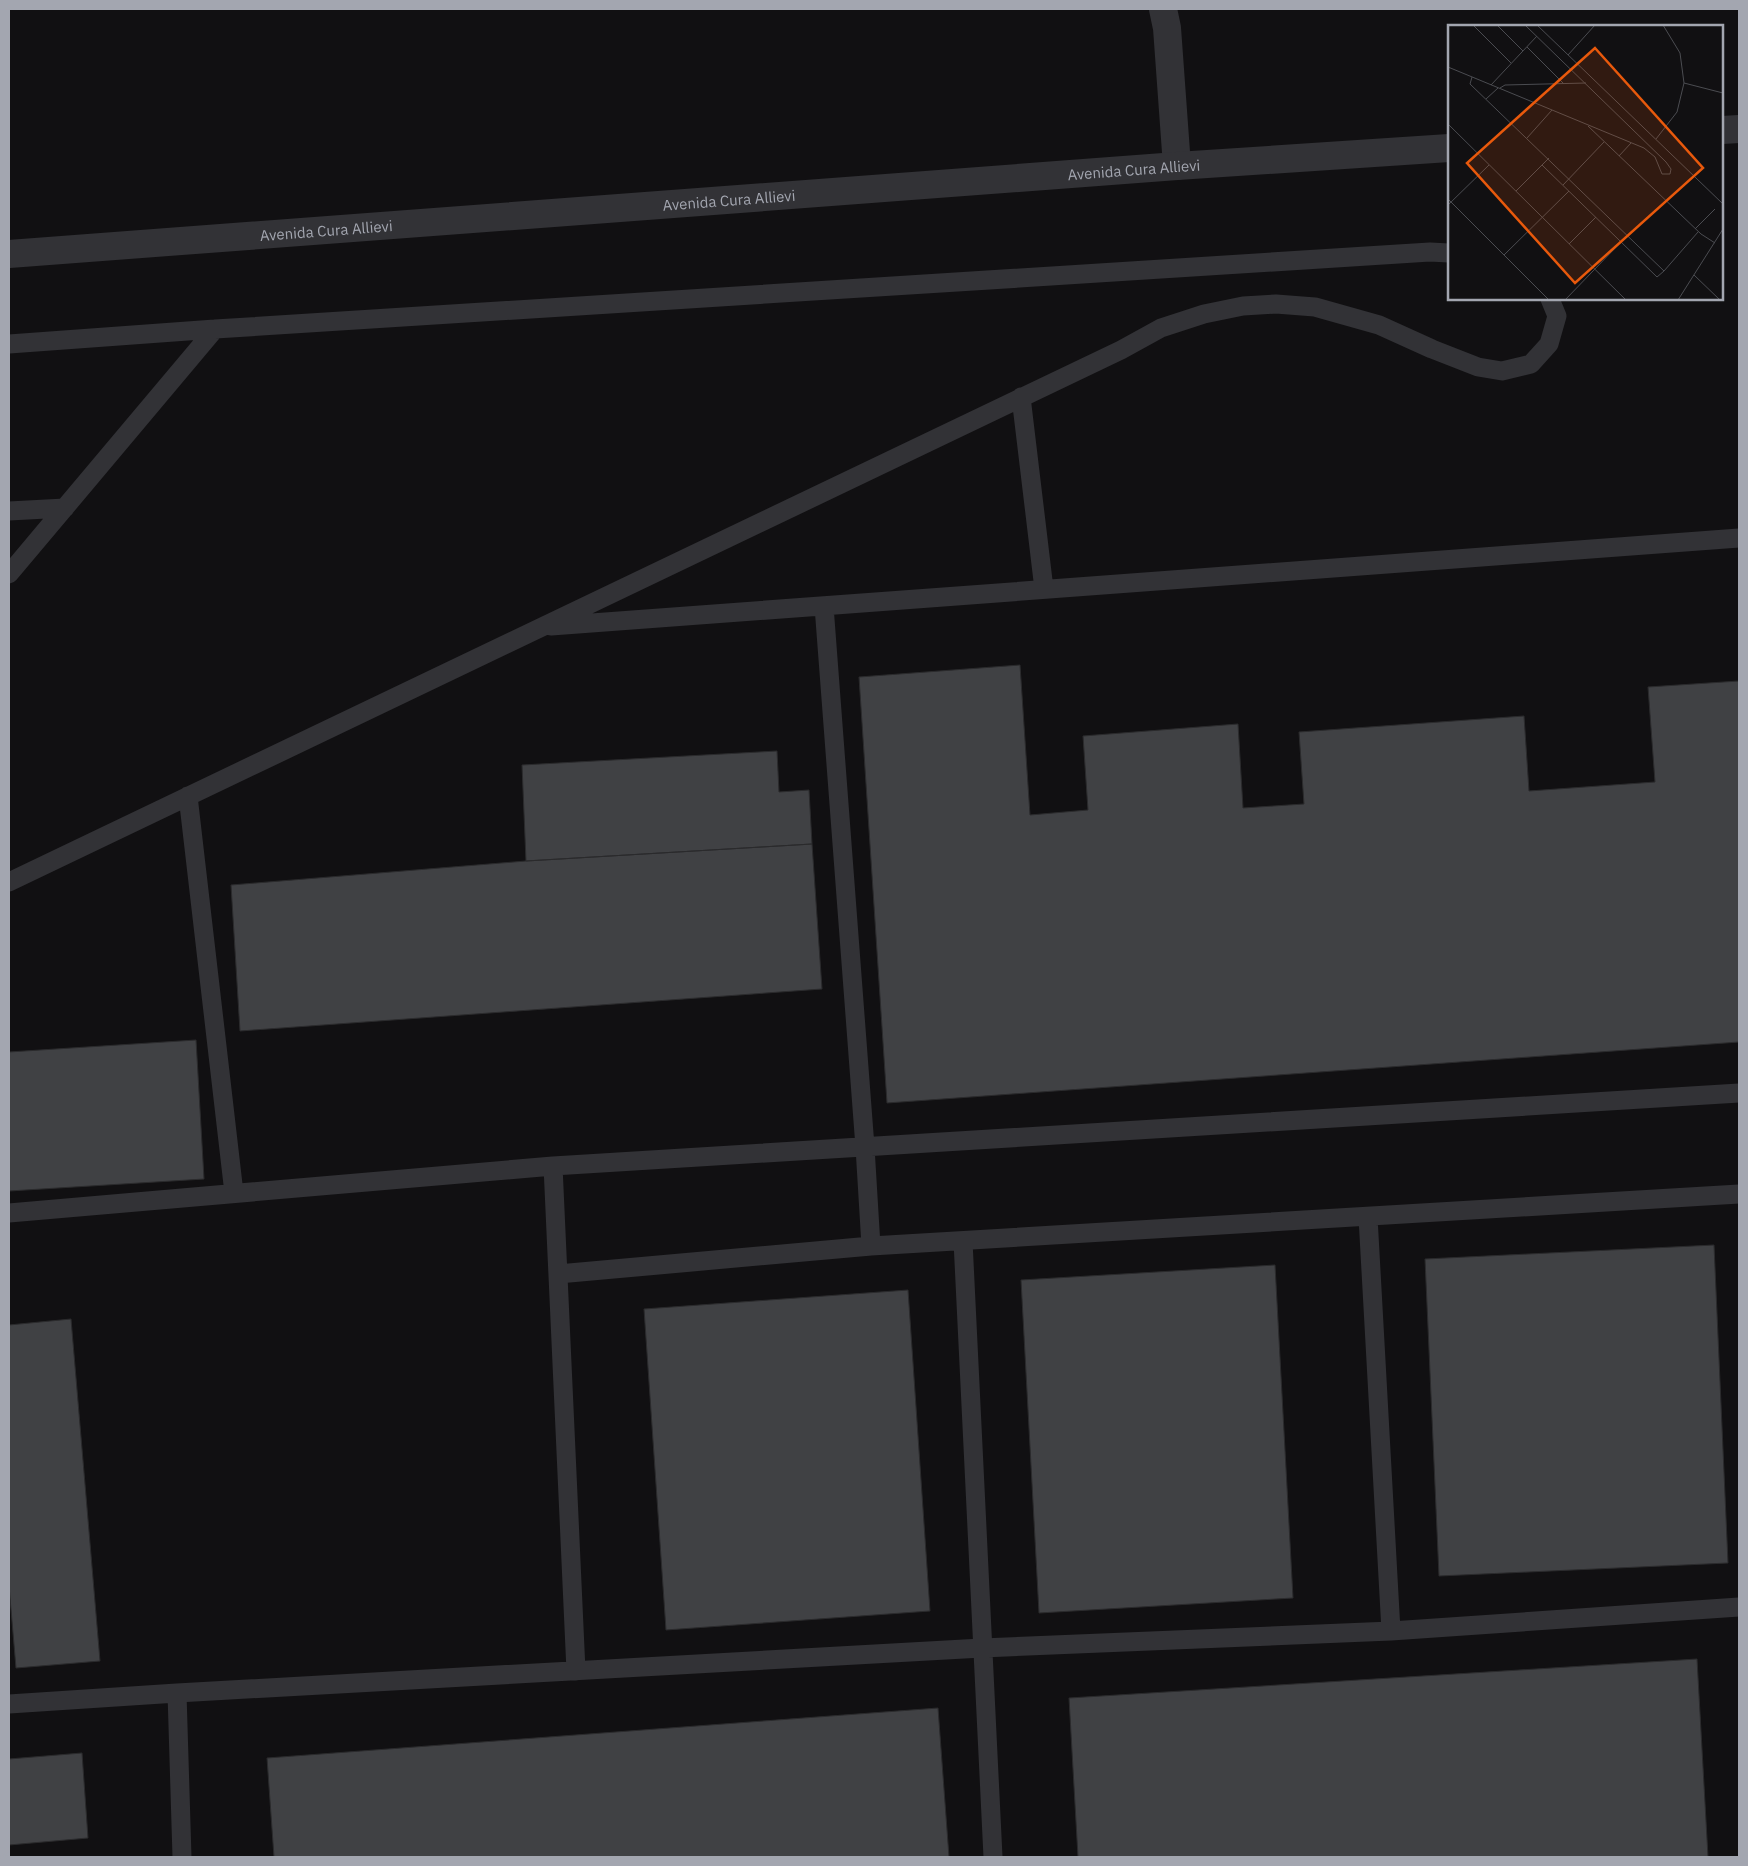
<svg xmlns="http://www.w3.org/2000/svg" width="1748" height="1866" font-family="'IBM Plex Sans',sans-serif">
	<style>
		.building { fill: #404144; stroke: #2b2b2d }
		.lines { fill: none; stroke-linecap: round; stroke-linejoin: round }
		.service { stroke: #323236; stroke-width: 19 }
		.minor { stroke: #323236; stroke-width: 28 }
		.tertiary { stroke: #323236; stroke-width: 28 }
		.labels { text-anchor: middle; dominant-baseline: central; stroke-width: 4.5; stroke-linejoin: round; paint-order: stroke }
		.street-label { font-size: 15px; fill: #a3a6b0; stroke: #0c0b0c }
		.inset-road { fill: none; stroke: #4b4c51; stroke-width: 1 }
		.view { fill: #e8590c; fill-opacity: 0.15; stroke: #e8590c; stroke-width: 2.5 }
		.inset-edge { fill: none; stroke: #a3a6b0; stroke-width: 2.5 }
	</style>
	<rect width="100%" height="100%" fill="#111012"/>
	<path class="building" d="M1020,665L1030,815L1088,810L1083,736L1238,724L1243,808L1304,804L1299,732L1524,716L1529,791L1655,782L1648,687L1739,681V1042L887,1103L859,677Z
		M777,751L779,792L809,790L812,844L526,861L522,765Z
		M812,844L822,989L240,1031L231,885L526,861Z
		M196,1040L204,1179L9,1191V1052Z
		M1714,1245L1728,1563L1439,1576L1425,1259Z
		M1275,1265L1293,1598L1039,1613L1021,1280Z
		M908,1290L930,1611L666,1630L644,1309Z
		M71,1319L100,1661L16,1668L9,1586V1325Z
		M1697,1659L1708,1857H1078L1069,1698Z
		M938,1708L949,1857H274L267,1758Z
		M82,1753L88,1838L9,1845V1759Z"/>
	<g class="lines">
		<path class="service" d="M9,344L215,329L1430,252L1449,253
			M1021,397L1044,589
			M9,511L65,508
			M9,574L215,329
			M824,606L865,1147L871,1246
			M551,626L1739,538
			M188,796L234,1193
			M9,882L1121,350L1161,328L1204,314L1243,306L1276,304L1315,307L1379,325L1432,349L1478,367L1502,371L1531,364L1549,344L1557,316L1550,299
			M553,1166L576,1671
			M9,1213L553,1166L1739,1093
			M1368,1217L1391,1631
			M963,1241L993,1857
			M558,1274L871,1246L1739,1194
			M177,1693L182,1857
			M9,1704L177,1693L982,1648L1391,1631L1739,1607"/>
		<path class="minor" d="M1163,9L1167,28L1177,166"/>
		<g class="tertiary">
			<path d="M1722,130L1739,129"/>
			<path id="s1" d="M9,254L1177,166L1449,148"/>
		</g>
	</g>
	<g class="labels">
		<g class="street-label">
			<text stroke="none"><textPath href="#s1" startOffset="1128">Avenida Cura Allievi</textPath></text>
			<text stroke="none"><textPath href="#s1" startOffset="722">Avenida Cura Allievi</textPath></text>
			<text stroke="none"><textPath href="#s1" startOffset="318">Avenida Cura Allievi</textPath></text>
		</g>
	</g>
	<g transform="translate(1448 25)">
		<rect width="275" height="275" fill="#111012"/>
		<path class="inset-road" d="M25,0L63,38M49,0L75,26M89,0L275,179M79,22L116,59M120,30L147,0M0,42L196,123L207,132L214,149H222L223,144L218,137L77,0M24,52L22,59L216,246L250,207M236,58L275,68M43,60L89,11M52,63L57,60L138,58M38,74L50,63M0,99L178,275M140,101L253,209L267,218M79,113L104,85M208,114L229,87L236,58L232,28L215,0M171,131L183,118M94,140L209,252L216,246M115,160L156,117M68,166L101,133M0,174L101,275M0,180L41,140M247,204L267,184M121,219L148,192M56,230L121,166M246,250L272,275M117,275L173,217M230,275L275,204"/>
		<path class="view" d="M147,23L255,143L127,258L19,138Z"/>
		<rect width="275" height="275" class="inset-edge"/>
	</g>
	<rect width="1748" height="1866" fill="none" stroke="#a3a6b0" stroke-width="20"/>
</svg>
